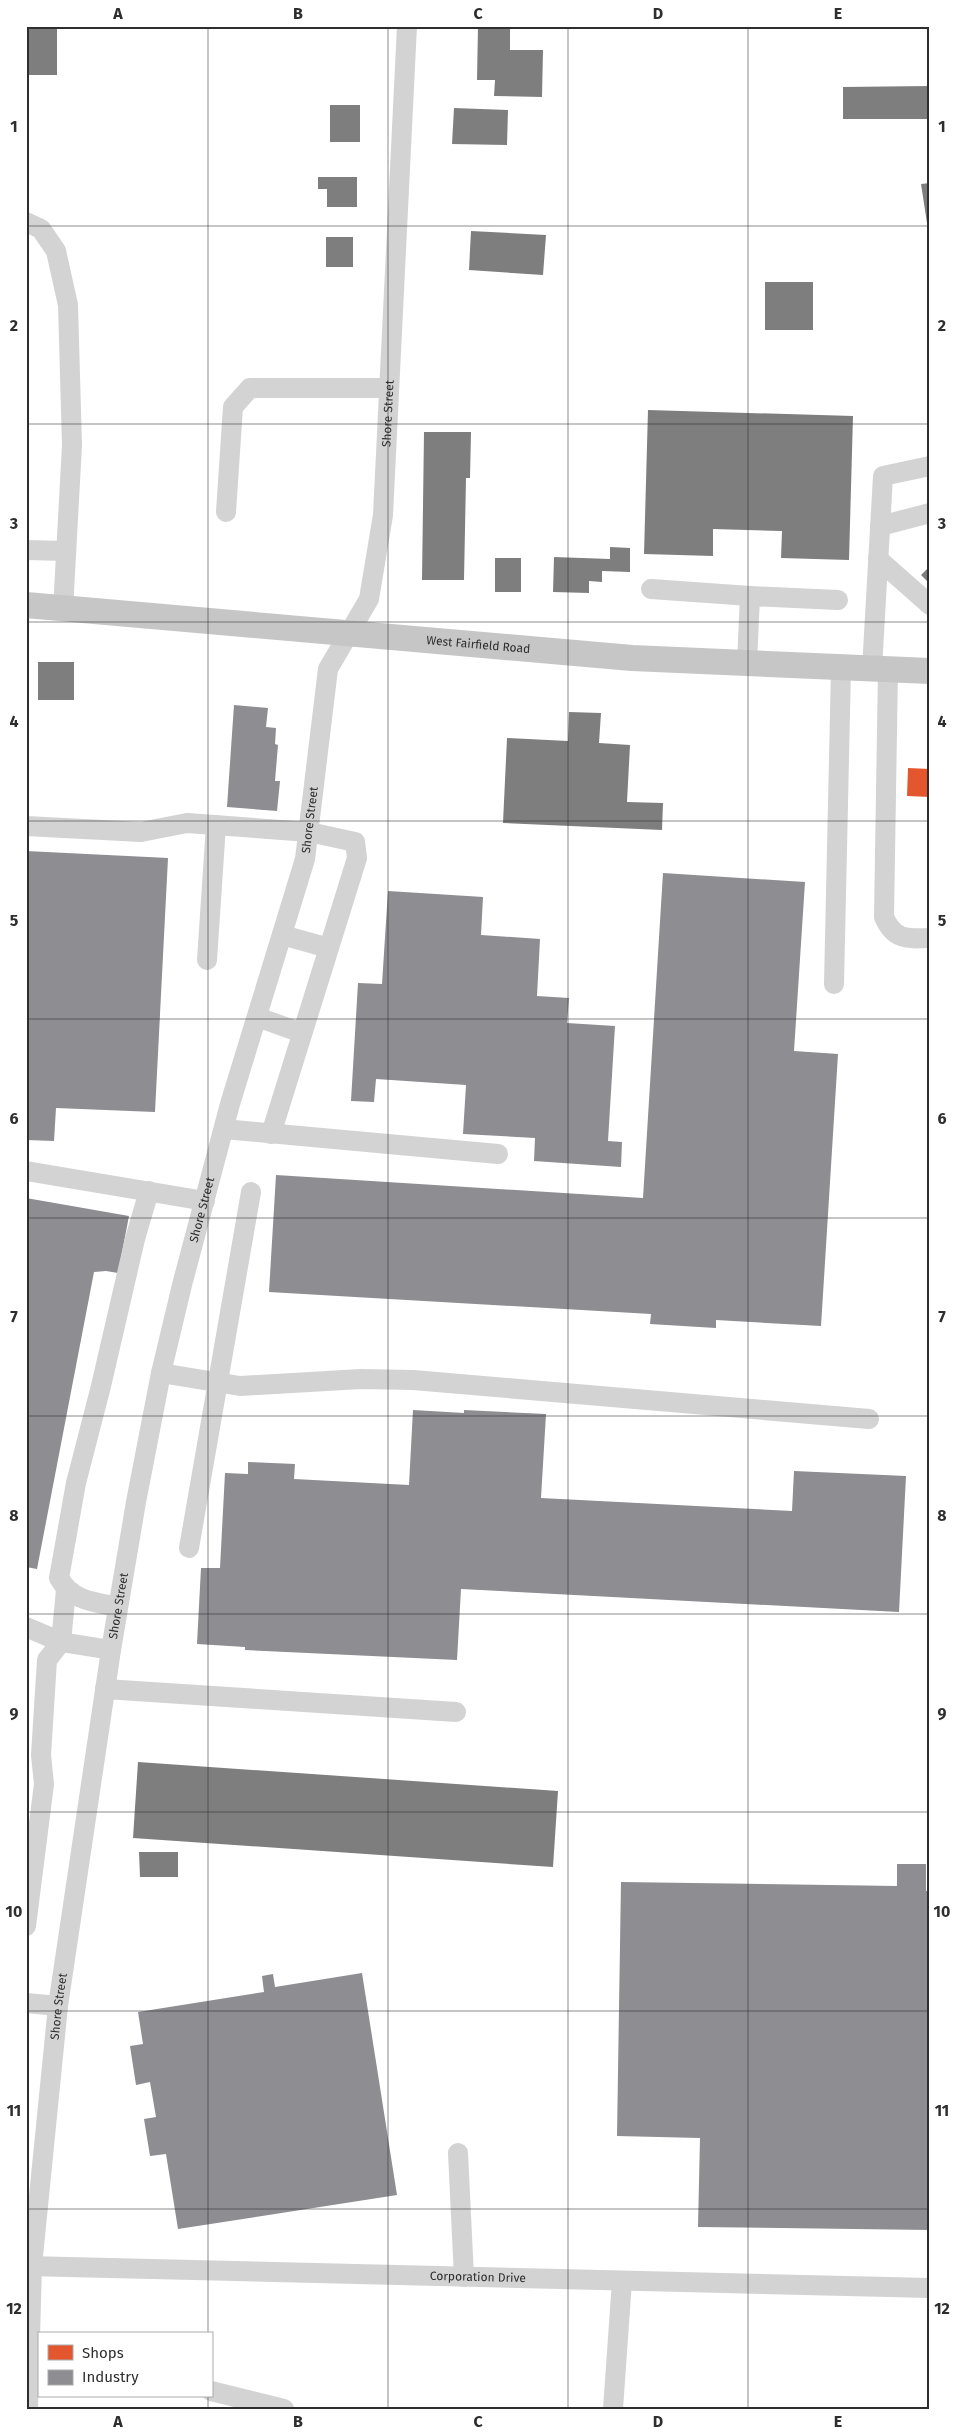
<svg xmlns="http://www.w3.org/2000/svg" width="956" height="2435" font-family="'Fira Sans',sans-serif">
	<style>
		.shops { fill: #e4572e }
		.industry { fill: #8d8d92 }
		.building { fill: #7e7e7e }
		.lines { fill: none; stroke-linecap: round; stroke-linejoin: round }
		.minor { stroke: #d3d3d3; stroke-width: 20 }
		.major { stroke: #c6c6c6; stroke-width: 26 }
		.grid { fill: none; stroke: #2e2e2e; stroke-width: 1; stroke-opacity: 0.55 }
		.labels { text-anchor: middle; dominant-baseline: central; stroke-width: 5; stroke-linejoin: round; paint-order: stroke }
		.street-label { font-size: 12px; fill: #2e2e2e; stroke: #fff }
		.neatline { fill: none; stroke: #2e2e2e; stroke-width: 2 }
		.grid-label { font-size: 16px; text-anchor: middle; font-weight: bold; fill: #2e2e2e }
	</style>
	<rect width="100%" height="100%" fill="#fff"/>
	<path class="shops" d="M908,768L930,769V797L907,796Z"/>
	<path class="industry" d="M234,705L268,708L266,727L276,728L275,744L278,745L275,781H280L277,811L227,807Z
		M26,851L168,858L155,1112L56,1108L54,1141L26,1140Z
		M663,873L805,882L794,1051L838,1054L821,1326L716,1320V1328L650,1324L651,1314L269,1292L276,1175L643,1198Z
		M388,891L483,897L481,935L540,939L537,996L569,998L567,1023L615,1026L608,1141L622,1142L621,1167L534,1161L535,1138L463,1134L466,1085L376,1079L374,1102L351,1101L358,983L382,984Z
		M26,1198L129,1216L118,1273L106,1271L94,1272L37,1569L26,1567Z
		M413,1410L464,1413V1410L546,1414L541,1498L792,1511L794,1471L906,1476L899,1612L461,1589L457,1660L245,1650V1647L197,1644L201,1568H220L225,1473L248,1474V1462L295,1464L294,1479L409,1485Z
		M897,1864H926V1891H930V2230L698,2227L700,2138L617,2136L621,1882L897,1886Z
		M362,1973L397,2195L178,2229L166,2154L150,2156L144,2119L156,2117L150,2082L136,2085L130,2046L143,2044L138,2012L264,1992L262,1976L273,1974L275,1987Z"/>
	<path class="building" d="M26,26H57V75H26Z
		M478,26H510V50H543L542,97L494,96L495,80H477Z
		M930,86V119H843V87Z
		M330,105H360V142H330Z
		M454,108L508,110L507,145L452,144Z
		M318,177H357V207H327V189H318Z
		M930,183V223H927L921,184Z
		M471,231L546,235L543,275L469,270Z
		M326,237H353V267H326Z
		M765,282H813V330H765Z
		M648,410L853,416L849,560L781,558L782,531L713,529V556L644,554Z
		M424,432H471L470,478H466L464,580H422Z
		M610,547L630,548V572L602,571V582L589,581V593L553,592L554,557L610,559Z
		M495,558H521V592H495Z
		M930,566V584L921,575Z
		M38,662H74V700H38Z
		M569,712L601,713L599,743L630,745L627,802L663,803L662,830L503,823L507,738L568,741Z
		M138,1762L558,1791L553,1867L133,1838Z
		M139,1852H178V1877H140Z"/>
	<g class="lines">
		<g class="minor">
			<path d="M26,222L41,229L56,251L68,305L72,445L63,610"/>
			<path d="M226,512L233,407L250,388H389"/>
			<path d="M880,526L930,513"/>
			<path d="M26,550L66,551"/>
			<path d="M878,559L930,605"/>
			<path d="M651,589L750,596"/>
			<path d="M747,663L750,596L838,600"/>
			<path d="M872,669L883,476L930,466"/>
			<path d="M888,669L884,917C894,940 907,939 930,938"/>
			<path d="M26,826L141,832L187,823L309,832L355,842L357,858L271,1134"/>
			<path d="M282,935L329,948"/>
			<path d="M207,960L216,825"/>
			<path d="M834,984L841,668"/>
			<path d="M257,1017L302,1033"/>
			<path d="M224,1129L498,1154"/>
			<path d="M26,1171L205,1201"/>
			<path d="M161,1373L240,1386L361,1379L413,1380L869,1419"/>
			<path d="M189,1548L251,1192"/>
			<path d="M118,1607C94,1602 72,1601 59,1578L76,1483L101,1386L135,1239L149,1191"/>
			<path d="M26,1627L61,1642L66,1590"/>
			<path d="M105,1689L456,1712"/>
			<path d="M26,1926L44,1784L41,1755L47,1660L61,1642L111,1650"/>
			<path d="M26,2003L58,2006"/>
			<path d="M458,2153L464,2277"/>
			<path id="s1" d="M26,2266L930,2288"/>
			<path d="M211,2391L284,2409"/>
			<path id="s2" d="M28,2409L32,2266L58,2006L111,1650L136,1502L161,1373L182,1285L230,1104L305,859L328,669L369,599L383,515L407,26"/>
			<path d="M613,2409L622,2281"/>
		</g>
		<path class="major" id="s3" d="M26,605L632,658L930,671"/>
	</g>
	<path class="grid" d="M208,26V2334M388,26V2409M568,26V2409M748,26V2409M26,226H930M26,424H930M26,622H930M26,821H930M26,1019H930M26,1218H930M26,1416H930M26,1614H930M26,1812H930M26,2011H930M26,2209H930M208,2396V2409"/>
	<g class="labels">
		<g class="street-label">
			<text stroke="none"><textPath href="#s2" startOffset="2039">Shore Street</textPath></text>
			<text stroke="none"><textPath href="#s3" startOffset="454">West Fairfield Road</textPath></text>
			<text stroke="none"><textPath href="#s2" startOffset="1619">Shore Street</textPath></text>
			<text stroke="none"><textPath href="#s2" startOffset="1214">Shore Street</textPath></text>
			<text stroke="none"><textPath href="#s2" startOffset="809">Shore Street</textPath></text>
			<text stroke="none"><textPath href="#s2" startOffset="404">Shore Street</textPath></text>
			<text stroke="none"><textPath href="#s1" startOffset="452">Corporation Drive</textPath></text>
		</g>
	</g>
	<rect width="956" height="2435" fill="none" stroke="#ffffff" stroke-width="55"/>
	<rect x="38" y="2332" width="175" height="65" fill="#ffffff" stroke="#ababab"/>
	<rect x="48" y="2345" width="25" height="15" fill="#e4572e" stroke="#ababab"/>
	<text x="82" y="2358" font-size="15" fill="#2e2e2e">Shops</text>
	<rect x="48" y="2370" width="25" height="15" fill="#8d8d92" stroke="#ababab"/>
	<text x="82" y="2382" font-size="15" fill="#2e2e2e">Industry</text>
	<rect x="28" y="28" width="900" height="2380" class="neatline"/>
	<g class="grid-label">
		<text x="118" y="19">A</text>
		<text x="298" y="19">B</text>
		<text x="478" y="19">C</text>
		<text x="658" y="19">D</text>
		<text x="838" y="19">E</text>
		<text x="14" y="132">1</text>
		<text x="942" y="132">1</text>
		<text x="14" y="331">2</text>
		<text x="942" y="331">2</text>
		<text x="14" y="529">3</text>
		<text x="942" y="529">3</text>
		<text x="14" y="727">4</text>
		<text x="942" y="727">4</text>
		<text x="14" y="926">5</text>
		<text x="942" y="926">5</text>
		<text x="14" y="1124">6</text>
		<text x="942" y="1124">6</text>
		<text x="14" y="1322">7</text>
		<text x="942" y="1322">7</text>
		<text x="14" y="1521">8</text>
		<text x="942" y="1521">8</text>
		<text x="14" y="1719">9</text>
		<text x="942" y="1719">9</text>
		<text x="14" y="1917">10</text>
		<text x="942" y="1917">10</text>
		<text x="14" y="2116">11</text>
		<text x="942" y="2116">11</text>
		<text x="14" y="2314">12</text>
		<text x="942" y="2314">12</text>
		<text x="118" y="2427">A</text>
		<text x="298" y="2427">B</text>
		<text x="478" y="2427">C</text>
		<text x="658" y="2427">D</text>
		<text x="838" y="2427">E</text>
	</g>
</svg>
